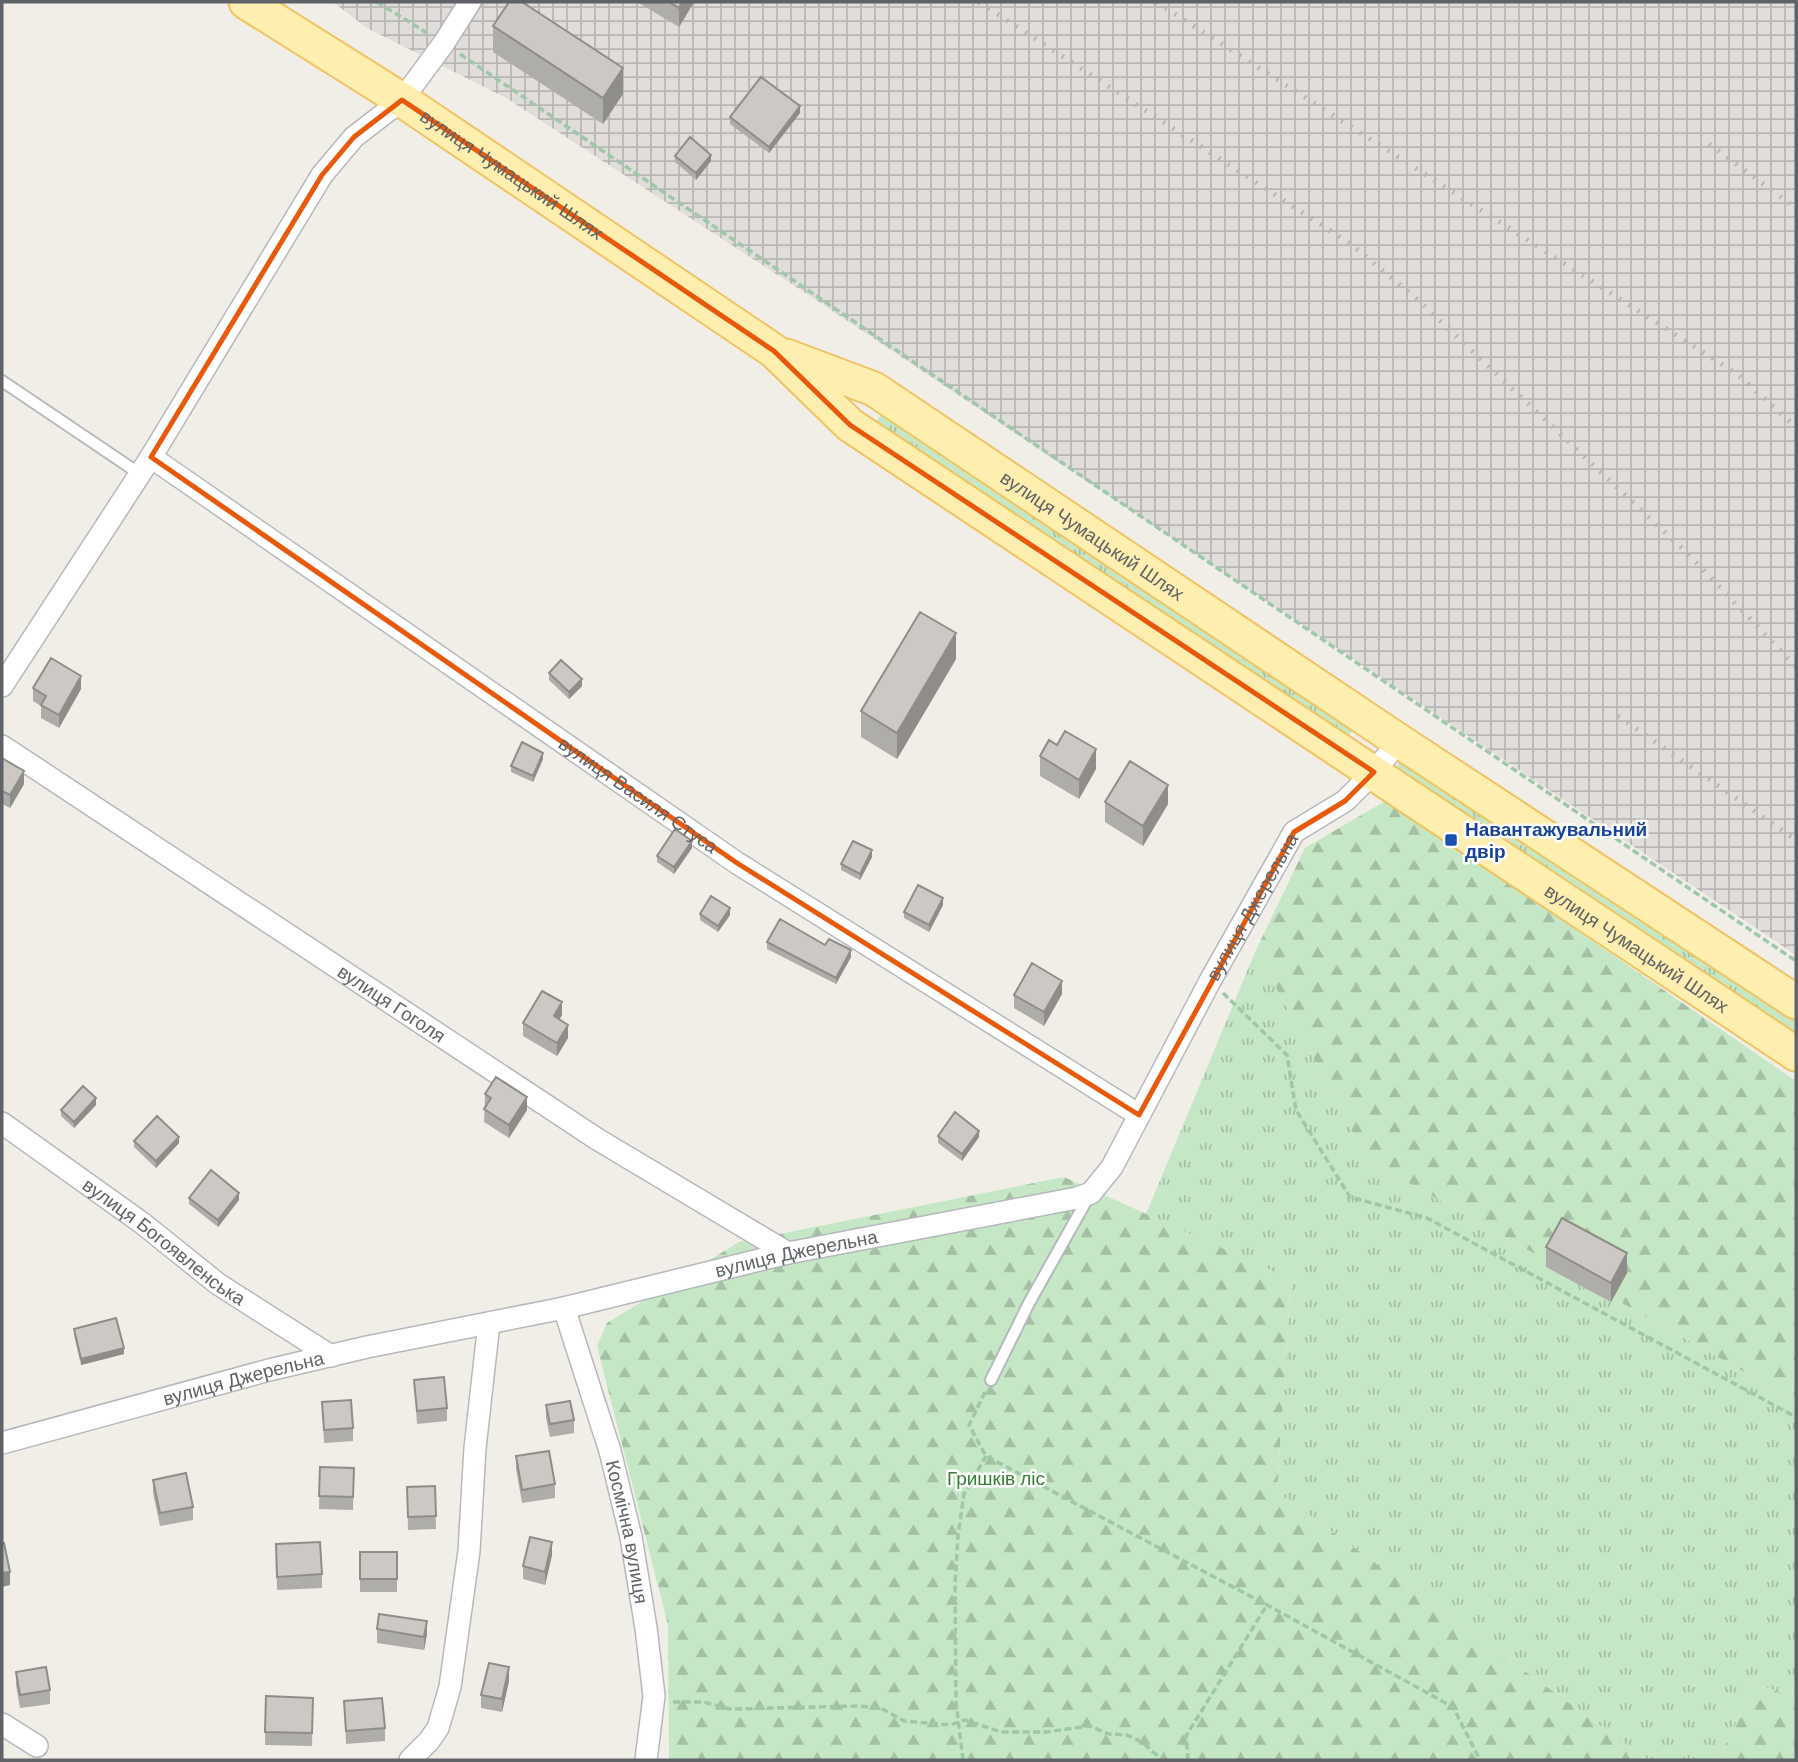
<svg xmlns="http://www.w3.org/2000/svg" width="1798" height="1762" font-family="'DM Sans',sans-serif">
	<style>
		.industrial { fill: url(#industrial-grid) }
		.grass { fill: url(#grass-tufts) }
		.forest { fill: url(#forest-firs) }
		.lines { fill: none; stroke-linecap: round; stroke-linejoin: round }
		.service-casing { stroke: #b5b8bc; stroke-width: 14 }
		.minor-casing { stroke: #b5b8bc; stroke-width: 24 }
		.primary-casing { stroke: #f1c260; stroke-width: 37 }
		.path { stroke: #9ec8a8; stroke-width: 3.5; stroke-dasharray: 7 3.5; stroke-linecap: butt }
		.service { stroke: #fff; stroke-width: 10 }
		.minor { stroke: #fff; stroke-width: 21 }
		.primary { stroke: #feeeaf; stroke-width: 33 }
		.rail { stroke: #b6b7b7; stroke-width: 5; stroke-dasharray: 2 9; stroke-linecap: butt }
		.wall { fill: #afada9 }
		.shaded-wall { fill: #8f8d89 }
		.building { fill: #ccc9c4; stroke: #8f8d89; stroke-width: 2 }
		.marked { fill: none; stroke: #e8590c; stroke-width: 5; stroke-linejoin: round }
		.transit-dot { fill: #1a4fb4; stroke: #fff; stroke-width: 2.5 }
		.labels { text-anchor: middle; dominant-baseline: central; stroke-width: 5; stroke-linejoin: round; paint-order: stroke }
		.street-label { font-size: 19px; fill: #5f6367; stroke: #fff }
		.transit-label { font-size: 19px; font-weight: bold; fill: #164399; stroke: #fff; text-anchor: start }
		.park-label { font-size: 19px; fill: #348135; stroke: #fff }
	</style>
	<defs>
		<pattern id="industrial-grid" width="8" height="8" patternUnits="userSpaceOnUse" patternTransform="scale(1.75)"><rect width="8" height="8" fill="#e0ddda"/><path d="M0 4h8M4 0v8" fill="none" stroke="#b9b7b5"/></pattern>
		<pattern id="grass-tufts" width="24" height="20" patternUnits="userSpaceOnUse" patternTransform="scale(1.75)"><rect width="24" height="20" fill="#c6e7c5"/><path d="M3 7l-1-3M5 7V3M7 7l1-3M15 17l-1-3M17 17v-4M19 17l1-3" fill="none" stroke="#a4bfa4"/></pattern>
		<pattern id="forest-firs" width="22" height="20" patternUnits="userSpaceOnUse" patternTransform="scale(1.75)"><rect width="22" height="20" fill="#c6e7c5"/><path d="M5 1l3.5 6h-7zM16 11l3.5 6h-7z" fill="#a4bfa4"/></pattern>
	</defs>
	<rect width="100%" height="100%" fill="#f1eee8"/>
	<path class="industrial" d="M333,2H1796V955L819,302L506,98L367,28Z"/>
	<path class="grass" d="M882,413L1356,725L1347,738L873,427Z
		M1403,757L1796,1022V1041L1394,771Z
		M1256,950L1368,1160L1796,1401V1697L1755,1684L1718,1760H1648L1277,1492L1291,1280L1146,1214Z"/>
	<path class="forest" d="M1387,800L1796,1081V1401L1368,1160L1256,950L1305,848Z
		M1064,1177L1291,1279L1277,1492L1648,1760H669L668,1625L597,1346L607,1323L739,1242Z
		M1755,1684L1796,1697V1760H1718Z"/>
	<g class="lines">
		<g class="service-casing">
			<path id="service" d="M2,381L140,474
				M991,1380L1029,1303L1089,1196"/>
		</g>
		<g class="minor-casing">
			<g id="minor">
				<path id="s1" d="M151,457L737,863L1139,1115"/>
				<path d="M2,686L151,457L322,175L354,137L402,100L444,43L470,2"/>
				<path id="s2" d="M2,746L597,1139L788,1253"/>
				<path id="s3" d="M2,1123L142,1223L218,1284L331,1356"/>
				<path id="s4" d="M564,1308L610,1451L631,1537L646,1628L654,1696L646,1760"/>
				<path id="s5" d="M2,1443L269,1370L367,1347L564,1308L788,1253L1077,1198L1091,1193L1112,1167L1210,981L1294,832L1345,801L1374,772L1399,741"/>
				<path d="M2,1724L37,1746"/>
				<path d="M410,1760L429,1741L438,1728L450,1687L469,1551L475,1448L489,1323"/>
			</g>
		</g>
		<g class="primary-casing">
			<g id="primary">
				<path id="s6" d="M246,2L402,100L774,351L850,425L1796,1054"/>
				<path id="s7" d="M786,356L874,389L1399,741L1796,1002"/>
			</g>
		</g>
		<path class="path" d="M377,2L427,33
			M460,54L1796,961
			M1223,993L1287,1055L1296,1110L1350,1197L1427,1218L1796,1417
			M985,1392L969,1425L986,1456L1267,1605L1453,1707L1480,1760
			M673,1702H704L730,1709L857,1706L881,1708L904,1721L950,1725L965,1720L1001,1732H1046L1089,1726L1109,1734L1127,1735L1142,1742L1162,1760
			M963,1760L956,1702L955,1585L958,1535L964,1494L986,1456
			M1188,1760L1186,1736L1267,1605"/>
		<use href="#service" class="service"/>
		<use href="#minor" class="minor"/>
		<use href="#primary" class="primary"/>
		<path class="rail" d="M979,2L1352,245L1418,300L1688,554L1796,667
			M1156,2L1737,374L1796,427
			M1709,144L1796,208
			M1618,716L1796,840"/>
	</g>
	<path class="wall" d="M639,2H694L679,27L639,3Z
		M493,26L623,94L603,124L493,52Z
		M800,113L769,153L730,124V117Z
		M675,156L711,161L696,180L675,162Z
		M956,659L897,759L861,737V711Z
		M549,673L582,686L569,699L549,680Z
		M33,688L81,689L59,728L41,718V706L33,701Z
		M1040,756L1096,769L1079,799L1040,776Z
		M2,758L24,784L10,808L2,804Z
		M543,759L533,782L511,772V766Z
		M1105,802L1168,804L1143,846L1105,822Z
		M692,848L674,874L657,862V856Z
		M872,857L860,880L841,870V864Z
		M943,905L929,932L904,918V912Z
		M700,914L730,915L718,932L700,920Z
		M767,942L825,945L851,957L836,984L767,949Z
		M1062,994L1044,1026L1014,1008V995Z
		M562,1015L559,1019L568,1038L557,1056L523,1036V1023Z
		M485,1094L527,1110L509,1138L484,1122Z
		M96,1105L74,1128L61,1116V1110Z
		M938,1136L979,1137L962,1161L938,1143Z
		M134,1141L179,1143L156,1168L134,1147Z
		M189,1198L239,1200L218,1227L189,1204Z
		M1546,1247L1627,1273L1611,1302L1546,1267Z
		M74,1329L124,1354L81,1365L74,1335Z
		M414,1380L447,1408V1421L417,1424Z
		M322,1402L353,1428V1441L324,1443Z
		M546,1405L574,1420V1433L550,1437L546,1418Z
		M516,1456L555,1484V1498L522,1503L516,1469Z
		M320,1467L354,1468L353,1510L319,1509Z
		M153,1480L193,1507V1520L160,1526L153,1493Z
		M435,1486L436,1529L408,1530L407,1487Z
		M276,1544L322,1574V1588L277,1590Z
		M360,1552H397V1592H360Z
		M552,1555L545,1585L523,1579V1566Z
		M377,1629L427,1634L424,1650L377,1643Z
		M16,1672L50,1690V1704L20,1708L16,1685Z
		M509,1681L502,1712L481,1708V1695Z
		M266,1696L313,1698L312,1746L265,1745Z
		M344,1701L385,1728V1741L346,1744Z"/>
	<path class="shaded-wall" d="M682,2H694L679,27V8Z
		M623,68V94L603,124V98Z
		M800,106V113L769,153V147Z
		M711,155V161L696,180V173Z
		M956,633V659L897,759V733Z
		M81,676V689L59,728V715Z
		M582,679V686L569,699V692Z
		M1096,749V769L1079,799V780Z
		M543,753V759L533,782V776Z
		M24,771V784L10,808V795Z
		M1168,785V804L1143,846V826Z
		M692,841V848L674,874V867Z
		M872,850V857L860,880V874Z
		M943,898V905L929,932V925Z
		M730,908V915L718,932V926Z
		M851,950V957L836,984V978Z
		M1062,981V994L1044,1026V1012Z
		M562,1002V1015L554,1029V1016Z
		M568,1025V1038L557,1056V1043Z
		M527,1097V1110L509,1138V1125Z
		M96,1098V1105L74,1128V1122Z
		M979,1131V1137L962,1161V1154Z
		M179,1137V1143L156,1168V1161Z
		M239,1193V1200L218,1227V1220Z
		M1627,1253V1273L1611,1302V1283Z
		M124,1348V1354L81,1365V1359Z
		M552,1542V1555L545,1585V1572Z
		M10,1572V1585L2,1587V1573Z
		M427,1621V1634L424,1650V1637Z
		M509,1667V1681L502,1712V1699Z"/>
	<path class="building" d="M509,2H522L623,68L603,98L493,26Z
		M669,2H682L679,8Z
		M761,77L800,106L769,147L730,117Z
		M690,137L711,155L696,173L675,156Z
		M920,612L956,633L897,733L861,711Z
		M51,658L81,676L59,715L41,705L46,696L33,688Z
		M561,660L582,679L569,692L549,673Z
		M1065,731L1096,749L1079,780L1040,756L1049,740L1057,745Z
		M522,742L543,753L533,776L511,766Z
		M2,758L24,771L10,795L2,791Z
		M1130,761L1168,785L1143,826L1105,802Z
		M675,829L692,841L674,867L657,856Z
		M853,841L872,850L860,874L841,864Z
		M918,885L943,898L929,925L904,912Z
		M711,896L730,908L718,926L700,914Z
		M780,919L825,945L829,939L851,950L836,978L767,942Z
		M1032,963L1062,981L1044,1012L1014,995Z
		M542,991L562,1002L554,1016L568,1025L557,1043L523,1023Z
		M496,1077L527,1097L509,1125L484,1109L491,1098L485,1094Z
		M83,1086L96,1098L74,1122L61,1110Z
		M955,1112L979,1131L962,1154L938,1136Z
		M157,1116L179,1137L156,1161L134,1141Z
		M211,1170L239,1193L218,1220L189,1198Z
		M1562,1218L1627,1253L1611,1283L1546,1247Z
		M116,1318L124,1348L81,1359L74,1329Z
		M444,1377L447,1408L417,1411L414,1380Z
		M351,1400L353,1428L324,1430L322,1402Z
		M570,1401L574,1420L550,1424L546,1405Z
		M549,1451L555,1484L522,1490L516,1456Z
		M320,1467L354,1468L353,1497L319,1496Z
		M186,1473L193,1507L160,1513L153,1480Z
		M435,1486L436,1516L408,1517L407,1487Z
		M530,1537L552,1542L545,1572L523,1566Z
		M320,1542L322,1574L277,1577L276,1544Z
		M2,1543H4L10,1572L2,1573Z
		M360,1552H397V1579H360Z
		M379,1614L427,1621L424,1637L377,1629Z
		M489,1663L509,1667L502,1699L481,1695Z
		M46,1667L50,1690L20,1695L16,1672Z
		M266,1696L313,1698L312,1733L265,1732Z
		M382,1698L385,1728L346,1731L344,1701Z"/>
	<path class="marked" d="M402,100L774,351L850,425L1374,772L1345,801L1294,832L1139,1115L737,863L151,457L322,175L354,137Z"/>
	<rect class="transit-dot" x="1444" y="833" width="14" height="14" rx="3.5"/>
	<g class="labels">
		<g class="street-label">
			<text stroke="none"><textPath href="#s6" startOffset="317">вулиця Чумацький Шлях</textPath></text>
			<text stroke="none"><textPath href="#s7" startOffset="357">вулиця Чумацький Шлях</textPath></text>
			<text stroke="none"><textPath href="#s1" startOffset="593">вулиця Василя Стуса</textPath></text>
			<text stroke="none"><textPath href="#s5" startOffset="1447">вулиця Джерельна</textPath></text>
			<text stroke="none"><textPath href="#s6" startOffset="1684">вулиця Чумацький Шлях</textPath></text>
			<text stroke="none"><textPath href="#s2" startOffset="467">вулиця Гоголя</textPath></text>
			<text stroke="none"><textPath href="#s3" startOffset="201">вулиця Богоявленська</textPath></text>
			<text stroke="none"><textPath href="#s5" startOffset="817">вулиця Джерельна</textPath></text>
			<text stroke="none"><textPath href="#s5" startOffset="250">вулиця Джерельна</textPath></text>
			<text stroke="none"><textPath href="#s4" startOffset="233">Космічна вулиця</textPath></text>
		</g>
		<g class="transit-label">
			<text x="1465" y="829">Навантажувальний<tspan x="1465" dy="22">двір</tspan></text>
		</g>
		<g class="park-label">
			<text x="996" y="1478">Гришків ліс</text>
		</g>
	</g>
	<rect width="1798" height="1762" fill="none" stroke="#5f6367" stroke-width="7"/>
</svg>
